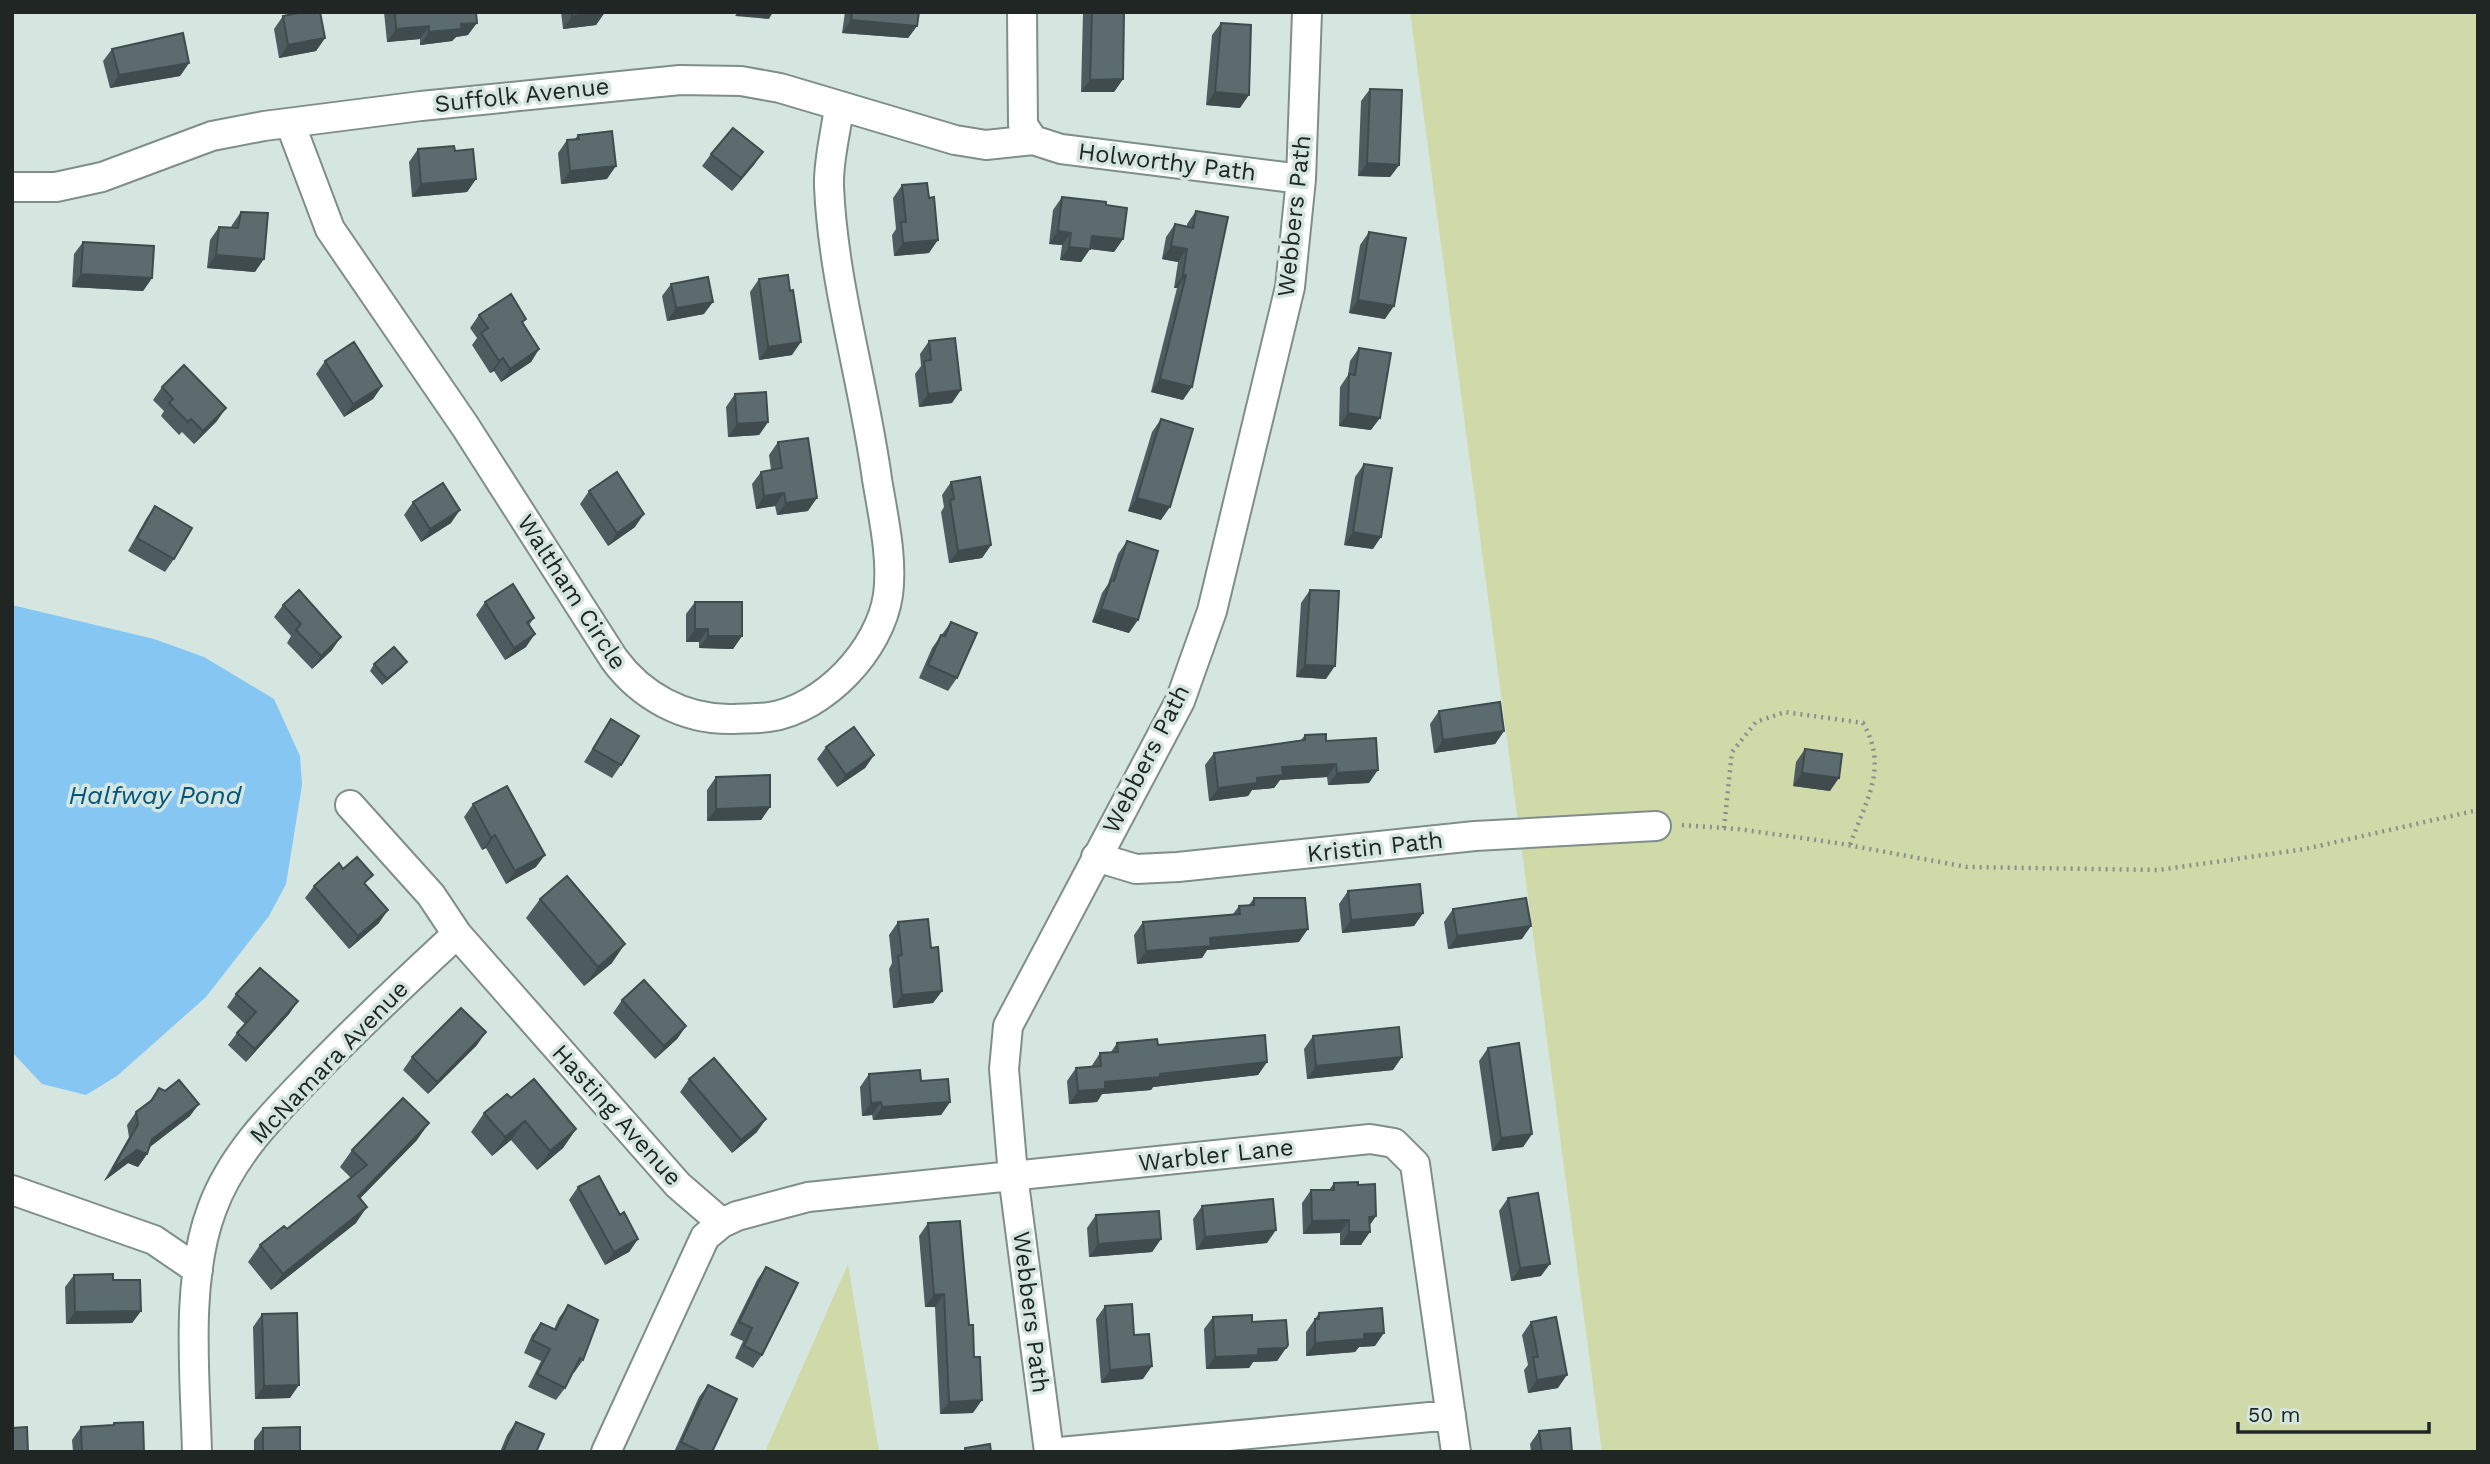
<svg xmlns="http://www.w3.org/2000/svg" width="2490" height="1464" font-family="'Work Sans',sans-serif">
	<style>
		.park { fill: #d0daa8 }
		.water { fill: #85c6f2 }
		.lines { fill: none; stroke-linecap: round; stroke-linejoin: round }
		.street-casing { stroke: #7f8e8a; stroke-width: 32 }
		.path { stroke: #84918d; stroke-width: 4.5; stroke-dasharray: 2 5; stroke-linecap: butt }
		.street { stroke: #fff; stroke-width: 28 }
		.wall { fill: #4f5c5f }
		.shaded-wall { fill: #404b4d }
		.building { fill: #5c6b6e; stroke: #404b4d; stroke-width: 2 }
		.labels { text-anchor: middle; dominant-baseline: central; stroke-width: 7; stroke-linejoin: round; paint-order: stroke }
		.street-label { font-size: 24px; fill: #202624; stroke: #d5e6e1 }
		.water-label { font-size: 26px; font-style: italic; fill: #00567e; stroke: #d5e6e1 }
	</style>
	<rect width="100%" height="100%" fill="#d5e6e1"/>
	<path class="park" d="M1410,12H2478V1452H1602Z
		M848,1264L879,1452H765Z"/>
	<path class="water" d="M12,605L154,639L204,657L274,699L300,756L302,785L286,884L269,916L206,997L117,1076L86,1095L42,1084L12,1052Z"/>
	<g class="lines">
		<g class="street-casing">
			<path id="street" d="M1022,12L1023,125L1033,140
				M290,123L330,229L465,426L614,659C641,696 684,720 732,719C744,718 757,719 769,717C824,709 880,650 888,595C893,558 883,516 877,479C864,383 833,283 829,186C828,161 836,132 839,107
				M12,187H56L102,177L212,136L264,126L421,106L680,80L741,81L780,88L955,140L986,145L1033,140L1061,149L1301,179
				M350,805L431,895L457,934L678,1185L722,1223L705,1237L606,1452
				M1096,857L1136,869L1178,867L1475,836L1656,826
				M12,1190L154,1240L198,1270
				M722,1223L737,1216L808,1197L1370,1139L1394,1143L1415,1164L1456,1452
				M197,1452C195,1377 185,1280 212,1209C231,1157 270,1117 308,1078C356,1028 406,981 457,934
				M1049,1452L1013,1175L1004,1069L1008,1026L1180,701L1212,611L1290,287L1301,179L1307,12
				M1060,1452L1451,1415"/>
		</g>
		<path class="path" d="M1682,825L1738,829L1837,843L1967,867L2159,870L2305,849L2478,810
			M1724,828L1732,752L1756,722L1785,712L1863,723C1889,768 1866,800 1850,845"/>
		<use href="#street" class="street"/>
	</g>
	<path class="wall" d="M384,12H476L468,35L456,37L452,41L420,45V39L387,42Z
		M561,12H605L596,25L563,29Z
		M845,12H919L917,26L908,38L842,33Z
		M1083,12H1124L1123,79L1114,92H1081Z
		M283,16L325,38L316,51L279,58L274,29Z
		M1221,23L1240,108L1206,105L1212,35Z
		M112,49L189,63L180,76L110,88L103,61Z
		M1370,89L1399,165L1390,177L1358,176L1361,101Z
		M578,135L607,179L561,184L558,153L567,140L575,139Z
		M418,149L455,151L476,179L467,192L412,197L409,162Z
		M763,152L732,191L702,166L711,154Z
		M902,185L929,253L894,256L892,235L896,229L893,198Z
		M1062,197L1106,205L1123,239L1114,252L1090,249L1081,262L1060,260L1062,245L1049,244L1053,210Z
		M1196,211L1183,400L1151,392L1177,288H1174L1178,262L1162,259L1166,237L1175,224L1187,226V224Z
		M241,212L255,272L207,268L210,240L219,227L231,228L232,225Z
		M1369,232L1385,319L1349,313L1360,245Z
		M83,242L152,278L143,291L72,287L74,254Z
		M759,279L790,291L792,355L759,360L750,292Z
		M671,284L704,314L667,321L662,296Z
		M479,315L523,324L539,349L531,362L501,382L494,371L490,373L472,345L477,338L470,328Z
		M929,341L952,403L919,407L915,374L921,366L920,354Z
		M1359,348L1371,430L1339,426L1340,387L1348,375L1350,361Z
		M325,361L382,386L373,399L344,417L316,374Z
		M162,387L217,421L194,444L182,432L179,435L161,416L164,411L153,400Z
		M735,394L768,422L759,435L728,437L726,407Z
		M1161,419V520L1128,511L1152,432Z
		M778,442L808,511L777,515L775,506L756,509L752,484L761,472L771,470L769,455Z
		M1364,464L1373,549L1344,545L1355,477Z
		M951,482L991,545L982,558L949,563L941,512L944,507L942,495Z
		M589,491L635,527L608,546L580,504Z
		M413,502L451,523L421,542L404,515Z
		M155,506L174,559L165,572L128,551L146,519Z
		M1127,541L1129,633L1092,622L1102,593L1108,584L1118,554Z
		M1310,590L1326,679L1296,677L1301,603Z
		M485,602L534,618L529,625L526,647L505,660L476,615Z
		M695,602L742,636L733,649L699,648V642H686V614Z
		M283,605L332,650L312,669L287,643L291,636L274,617Z
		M951,622L957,678L948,691L919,678L932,648Z
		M374,664L402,668L382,685L370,671Z
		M1439,711L1504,731L1495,744L1434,753L1430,724Z
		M611,719L621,765L612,778L584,762Z
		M1305,735L1326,741L1369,783L1328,785L1327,777L1280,780L1274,788L1252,790L1248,796L1209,801L1205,765L1214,753L1301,740Z
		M826,747L874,755L865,768L837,787L817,759Z
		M1805,749L1830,791L1793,786L1796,762Z
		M716,777L770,807L761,820L707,821V790Z
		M473,804L536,867L506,884L486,848L482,850L464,817Z
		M343,869L366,885L379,923L349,949L305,898L314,886Z
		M1348,891L1423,913L1414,926L1342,933L1339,904Z
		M1254,898L1299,942L1207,950L1202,958L1137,964L1134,935L1143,922L1233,914L1239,906L1249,905Z
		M540,899L612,963L584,986L526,918Z
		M1453,909L1522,939L1448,949L1444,922Z
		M898,922L931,948L942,991L933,1003L893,1008L889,969L892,963L889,935Z
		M236,994L298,1001L289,1014L246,1062L228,1045L237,1033L245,1024L227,1007Z
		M622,1000L686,1026L677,1039L655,1059L613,1013Z
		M1313,1036L1393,1070L1307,1079L1304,1049Z
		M1117,1043L1158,1045L1267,1062L1258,1075L1153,1087L1151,1090L1102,1094L1097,1102L1069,1104L1067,1081L1076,1068L1091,1067L1100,1053L1111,1052Z
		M477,1045L428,1094L403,1070L412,1057Z
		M1488,1048L1532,1134L1523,1147L1492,1151L1479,1061Z
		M869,1074L921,1081L950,1102L941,1115L873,1120L872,1115L862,1116L860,1087Z
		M689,1079L757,1132L732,1153L680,1092Z
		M159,1088L190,1116L150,1147L147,1154L138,1167L128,1163L104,1181L129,1137L127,1125L136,1112L149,1102Z
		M511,1098L576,1129L563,1148L537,1170L511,1140L492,1156L471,1132L484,1113Z
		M417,1140L360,1198L356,1223L271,1290L248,1262L260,1245L287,1229L351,1178L340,1167L352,1150Z
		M1334,1183L1358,1185L1376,1216L1369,1226L1361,1245H1340V1233L1303,1234L1302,1203L1311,1190H1329Z
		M578,1187L620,1215L638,1239L629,1252L605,1265L569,1200Z
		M1508,1198L1541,1276L1511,1281L1499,1211Z
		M1202,1206L1267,1243L1196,1250L1193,1219Z
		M1096,1215L1161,1239L1152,1252L1089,1257L1087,1228Z
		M928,1223L973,1413L940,1414L935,1307H925L919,1236Z
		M766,1267L762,1355L753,1368L735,1358L743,1341L730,1335L757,1280Z
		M74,1275L113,1280L141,1311L132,1323L66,1324L65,1287Z
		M568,1305L583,1360L574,1373L573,1372L565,1388L556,1400L528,1387L541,1361L524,1353L532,1335L541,1323L554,1329L559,1318Z
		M1105,1306L1134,1335L1143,1379L1101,1383L1096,1319Z
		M1319,1313L1375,1346L1359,1347L1355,1352L1306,1356V1332Z
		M262,1314L290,1398L255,1399L253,1327Z
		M1213,1317L1252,1322L1288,1345L1277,1361L1253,1362L1249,1368L1206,1369L1204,1329Z
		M1531,1322L1558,1388L1528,1393L1524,1370L1528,1365L1522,1335Z
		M708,1385L712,1452H674L699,1397Z
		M516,1422L537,1450L540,1452H500L507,1435Z
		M114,1423L144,1452H73L72,1440L81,1427L112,1426Z
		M263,1428L300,1452H254V1440Z
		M1539,1431L1572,1452H1531L1530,1444Z"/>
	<path class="shaded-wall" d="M605,12L596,25L563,29L572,16Z
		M738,12H773L769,19L735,16Z
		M851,20L917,26L908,38L842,33Z
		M477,23L468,35L456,37L452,41L420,45L429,32L461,24Z
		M429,26L420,39L387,42L396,29Z
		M325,38L316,51L279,58L288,45Z
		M189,63L180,76L110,88L119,75Z
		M1123,79L1114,92H1081L1090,80Z
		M1215,92L1249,95L1240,108L1206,105Z
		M763,152L754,165L732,191L741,178Z
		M1367,163L1399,165L1390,177L1358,176Z
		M616,166L607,179L561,184L570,171Z
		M476,179L467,192L412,197L421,184Z
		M1058,231L1071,233L1062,245L1049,244Z
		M1092,236L1123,239L1114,252L1090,249L1081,262L1060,260L1069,247Z
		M938,240L929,253L894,256L903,243Z
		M1171,246L1187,249L1178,262L1162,259Z
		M216,255L264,259L255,272L207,268Z
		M81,274L152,278L143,291L72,287Z
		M1183,275H1186L1177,288H1174Z
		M1358,300L1394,306L1385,319L1349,313Z
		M713,302L704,314L667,321L676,308Z
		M801,342L792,355L759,360L768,347Z
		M539,349L531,362L501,382L510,369Z
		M503,358L494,371L490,373L499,361Z
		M1160,379L1192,387L1183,400L1151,392Z
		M382,386L373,399L344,417L353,404Z
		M961,390L952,403L919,407L928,394Z
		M226,408L217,421L194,444L203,431Z
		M1348,413L1380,418L1371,430L1339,426Z
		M768,422L759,435L728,437L737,424Z
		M784,493L775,506L756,509L764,496Z
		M817,498L808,511L777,515L786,503Z
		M1137,498L1170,507L1161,520L1128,511Z
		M460,510L451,523L421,542L430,529Z
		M644,514L635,527L608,546L617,533Z
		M1353,532L1381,537L1373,549L1344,545Z
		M991,545L982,558L949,563L958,551Z
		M1101,609L1138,620L1129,633L1092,622Z
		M695,629H708L699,642H686Z
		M535,634L526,647L505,660L514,648Z
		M708,636H742L733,649L699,648Z
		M341,637L332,650L312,669L321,656Z
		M407,662L402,668L382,685L387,679Z
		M1305,665L1335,666L1326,679L1296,677Z
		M1504,731L1495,744L1434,753L1443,740Z
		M874,755L865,768L837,787L846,775Z
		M1336,764L1327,777L1280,780L1274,788L1252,790L1248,796L1209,801L1218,788L1257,778L1282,767Z
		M1378,770L1369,783L1328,785L1337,773Z
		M1802,773L1839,778L1830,791L1793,786Z
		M770,807L761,820L707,821L716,809Z
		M495,835L486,848L482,850L491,838Z
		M545,855L536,867L506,884L515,871Z
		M388,910L379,923L349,949L358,936Z
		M1423,913L1414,926L1342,933L1351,920Z
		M1531,926L1522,939L1448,949L1457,936Z
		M1308,929L1299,942L1207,950L1202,958L1137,964L1146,951L1210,938Z
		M625,944L612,963L584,986L598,967Z
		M942,991L933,1003L893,1008L902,995Z
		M298,1001L289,1014L246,1062L255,1049Z
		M686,1026L677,1039L655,1059L664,1046Z
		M486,1032L477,1045L428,1094L437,1082Z
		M1402,1057L1393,1070L1307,1079L1316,1066Z
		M1267,1062L1258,1075L1153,1087L1151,1090L1102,1094L1097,1102L1069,1104L1078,1091L1105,1082Z
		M881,1102L872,1115L862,1116L871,1103Z
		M950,1102L941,1115L873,1120L882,1107Z
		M199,1104L190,1116L143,1152L152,1139Z
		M766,1119L757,1132L732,1153L741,1140Z
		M525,1121L511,1140L492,1156L505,1137Z
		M429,1123L417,1140L347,1212L358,1196Z
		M576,1129L563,1148L537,1170L550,1151Z
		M1532,1134L1523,1147L1492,1151L1501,1138Z
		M137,1150L147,1154L138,1167L128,1163L104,1181L113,1168Z
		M367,1207L356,1223L271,1290L283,1274Z
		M1376,1216L1367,1229L1369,1217Z
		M1349,1220L1340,1233L1303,1234L1312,1221Z
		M1276,1230L1267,1243L1196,1250L1205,1237Z
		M1349,1232H1370L1361,1245H1340Z
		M638,1239L629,1252L605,1265L614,1252Z
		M1161,1239L1152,1252L1089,1257L1098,1244Z
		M1550,1264L1541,1276L1511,1281L1520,1268Z
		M944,1294L935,1307H925L934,1295Z
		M141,1311L132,1323L66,1324L75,1312Z
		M1384,1333L1375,1346L1359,1347L1355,1352L1306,1356L1315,1343L1364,1334Z
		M1288,1345L1277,1361L1253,1362L1249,1368L1206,1369L1215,1357Z
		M1152,1366L1143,1379L1101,1383L1110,1370Z
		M1567,1375L1558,1388L1528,1393L1537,1380Z
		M299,1385L290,1398L255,1399L264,1386Z
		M982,1400L973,1413L940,1414L949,1402Z"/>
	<path class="building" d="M303,12H320L325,38L288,45L283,16Z
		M395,12H476L477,23L461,24V29L429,32V26L396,29Z
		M571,12H605L572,16Z
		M852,12H919L917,26L851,20Z
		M1092,12H1124L1123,79L1090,80Z
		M1221,23L1251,25L1249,95L1215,92Z
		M183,33L189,63L119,75L112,49Z
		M1370,89L1402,90L1399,165L1367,163Z
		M733,128L763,152L741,178L711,154Z
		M612,131L616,166L570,171L567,140L579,139L578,135Z
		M454,146L455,151L473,149L476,179L421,184L418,149Z
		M927,183L929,198L934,197L938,240L903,243L901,222H906L902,185Z
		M1062,197L1106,202V205L1127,208L1123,239L1092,236L1090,249L1069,247L1071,233L1058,231Z
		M1196,211L1228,217L1192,387L1160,379L1186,275H1183L1187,249L1171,246L1175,224L1193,228Z
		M241,212L268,213L264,259L216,255L219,227L238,228Z
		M1369,232L1406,238L1394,306L1358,300Z
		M83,242L154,246L152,278L81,274Z
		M788,275L790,291L793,290L801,342L768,347L759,279Z
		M708,277L713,302L676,308L671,284Z
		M511,294L526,319L522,322L539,349L510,369L503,358L499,361L481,333L488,328L479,315Z
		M955,338L961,390L928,394L924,361L931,360L929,341Z
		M354,342L382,386L353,404L325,361Z
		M1359,348L1391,353L1380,418L1348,413L1349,374L1355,375Z
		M184,365L226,408L203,431L191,419L188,422L169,403L173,399L162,387Z
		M766,392L768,422L737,424L735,394Z
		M1161,419L1193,429L1170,507L1137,498Z
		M808,438L817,498L786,503L784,493L764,496L761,472L782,468L778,442Z
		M1364,464L1392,468L1381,537L1353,532Z
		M617,472L644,514L617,533L589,491Z
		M980,477L991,545L958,551L950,500L954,499L951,482Z
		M443,483L460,510L430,529L413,502Z
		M155,506L192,528L174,559L137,538Z
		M1127,541L1158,551L1138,620L1101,609L1111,580L1114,581Z
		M513,584L534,618L527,622L535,634L514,648L485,602Z
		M299,590L341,637L321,656L296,630L301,624L283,605Z
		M1310,590L1339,591L1335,666L1305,665Z
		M695,602H742V636H708V629H695Z
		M951,622L977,633L957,678L928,665L941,635L945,636Z
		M394,647L407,662L387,679L374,664Z
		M1500,702L1504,731L1443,740L1439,711Z
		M611,719L639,736L621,765L593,749Z
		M854,727L874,755L846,775L826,747Z
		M1326,734V741L1376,738L1378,770L1337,773L1336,764L1282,767L1283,775L1257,778V783L1218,788L1214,753L1305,740V735Z
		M1805,749L1842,754L1839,778L1802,773Z
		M770,775V807L716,809V777Z
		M507,786L545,855L515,871L495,835L491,838L473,804Z
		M357,857L373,875L364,883L388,910L358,936L314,886L339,863L343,869Z
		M567,876L625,944L598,967L540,899Z
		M1420,884L1423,913L1351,920L1348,891Z
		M1254,898H1305L1308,929L1210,938L1211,946L1146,951L1143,922L1240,914L1239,906L1254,905Z
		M1526,898L1531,926L1457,936L1453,909Z
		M928,919L931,948L938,947L942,991L902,995L898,956L902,955L898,922Z
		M260,968L298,1001L255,1049L237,1033L256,1012L236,994Z
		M644,980L686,1026L664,1046L622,1000Z
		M461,1008L486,1032L437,1082L412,1057Z
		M1399,1027L1402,1057L1316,1066L1313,1036Z
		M1265,1035L1267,1062L1160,1074V1077L1105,1082V1089L1078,1091L1076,1068L1101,1066L1100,1053L1118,1052L1117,1043L1157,1039L1158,1045Z
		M1519,1043L1532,1134L1501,1138L1488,1048Z
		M714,1058L766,1119L741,1140L689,1079Z
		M920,1070L921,1081L948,1079L950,1102L882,1107L881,1102L871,1103L869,1074Z
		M534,1079L576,1129L550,1151L525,1121L505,1137L484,1113L507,1094L511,1098Z
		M179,1080L199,1104L152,1139L147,1154L137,1150L113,1168L138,1124L136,1112L152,1100L159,1088L165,1091Z
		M403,1098L429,1123L358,1196L367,1207L283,1274L260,1245L284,1226L287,1229L367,1165L352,1150Z
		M599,1176L620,1215L624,1212L638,1239L614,1252L578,1187Z
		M1358,1182V1185L1375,1184L1376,1216L1369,1217L1370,1232H1349V1220L1312,1221L1311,1190H1334V1183Z
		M1538,1193L1550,1264L1520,1268L1508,1198Z
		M1273,1199L1276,1230L1205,1237L1202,1206Z
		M1159,1211L1161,1239L1098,1244L1096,1215Z
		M960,1221L969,1325H973L974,1357H980L982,1400L949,1402L944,1294L934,1295L928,1223Z
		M766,1267L798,1283L762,1355L744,1346L752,1328L739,1322Z
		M113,1274V1280H140L141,1311L75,1312L74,1275Z
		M1132,1304L1134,1335L1149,1334L1152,1366L1110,1370L1105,1306Z
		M568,1305L598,1320L583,1360L580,1358L565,1388L537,1374L550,1349L532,1340L541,1323L556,1330Z
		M1382,1308L1384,1333L1364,1334V1339L1315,1343V1319H1319V1313Z
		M297,1313L299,1385L264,1386L262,1314Z
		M1252,1315V1322L1286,1320L1288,1345L1286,1348L1258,1349V1355L1215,1357L1213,1317Z
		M1556,1317L1567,1375L1537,1380L1533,1357H1538L1531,1322Z
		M708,1385L737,1399L712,1452H702L681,1442Z
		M143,1422L144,1452H82L81,1427L114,1425V1423Z
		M516,1422L544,1434L537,1450L540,1452H503Z
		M27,1427L28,1452H12V1428Z
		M300,1427V1452H263V1428Z
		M1570,1428L1572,1452H1542L1539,1431Z
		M990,1444L991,1452H965V1448Z"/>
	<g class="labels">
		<g class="street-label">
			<text transform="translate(522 95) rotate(-6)">Suffolk Avenue</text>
			<text transform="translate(1167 162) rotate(7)">Holworthy Path</text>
			<text transform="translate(1294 216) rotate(-84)">Webbers Path</text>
			<text transform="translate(572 592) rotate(57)">Waltham Circle</text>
			<text transform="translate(1146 759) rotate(-63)">Webbers Path</text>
			<text transform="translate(1375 847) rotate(-6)">Kristin Path</text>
			<text transform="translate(329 1062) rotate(-46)">McNamara Avenue</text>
			<text transform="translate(617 1115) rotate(48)">Hasting Avenue</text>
			<text transform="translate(1216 1155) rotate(-6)">Warbler Lane</text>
			<text transform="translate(1031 1312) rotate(83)">Webbers Path</text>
		</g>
		<g class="water-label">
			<text x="155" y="795">Halfway Pond</text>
		</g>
	</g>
	<rect width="2490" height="1464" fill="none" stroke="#202624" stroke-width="28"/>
	<path d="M2238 1422v10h191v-10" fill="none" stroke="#202624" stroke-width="3.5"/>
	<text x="2248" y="1422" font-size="21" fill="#202624" stroke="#d5e6e1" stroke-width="5" paint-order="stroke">50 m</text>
</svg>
